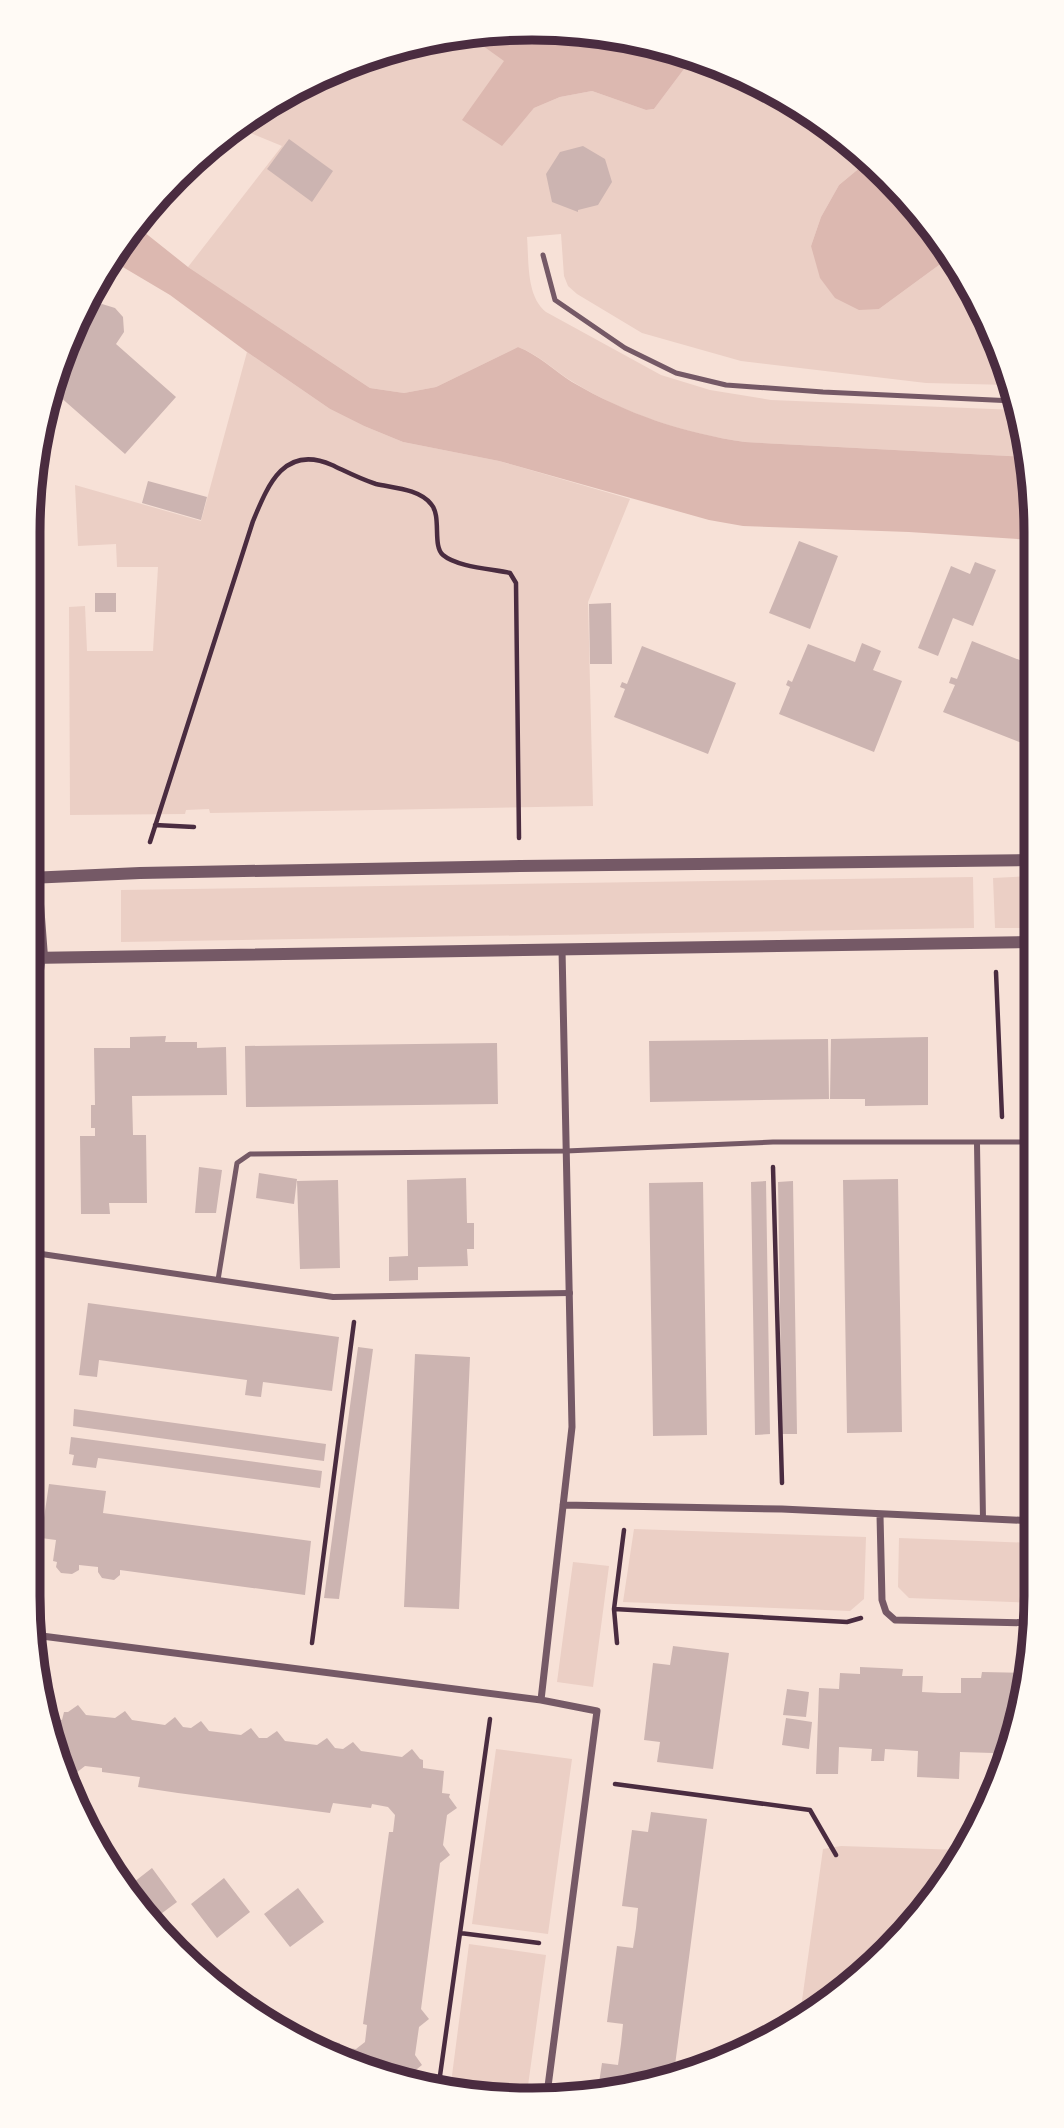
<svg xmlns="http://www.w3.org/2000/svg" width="1064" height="2128" font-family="Ubuntu,sans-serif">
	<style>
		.green { fill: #ebcfc5 }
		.water { fill: #dcb8b0 }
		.building { fill: #ccb4b1 }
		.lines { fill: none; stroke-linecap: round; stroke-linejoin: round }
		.path { stroke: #4a2c40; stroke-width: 4.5 }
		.service { stroke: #755966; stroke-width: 5 }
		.pedestrian { stroke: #755966; stroke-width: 6 }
		.minor { stroke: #755966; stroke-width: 7 }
		.tertiary { stroke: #755966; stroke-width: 12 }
		.rim { fill: none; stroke: #4a2c40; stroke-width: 9 }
	</style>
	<rect width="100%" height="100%" fill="#f7e1d7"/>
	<path class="green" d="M465,33L505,60L502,145L534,108L560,97L592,91L646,110L654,109L693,57L755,80L839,132L868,161L839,185L821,217L811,246L879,309L950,257L998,340L1010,385L926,383L741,361L642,333L577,294L568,286L564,276L561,234L527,237C529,261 526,296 546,312L661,375L710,390L771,400L1017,410L1029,457L745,442C683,433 627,415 573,382C555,371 538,354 518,347L436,387L404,393L370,388L188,267L282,146L236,127L280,96L370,55Z
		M247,352L330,409L364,426L403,442L499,461L630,499L588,602L593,806L210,813L209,809L186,810L185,814L70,815L69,607L85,606L87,651H153L158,567H117L116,544L78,546L75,485L201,521Z
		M1033,876V928H995L993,878Z
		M973,877L974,928L121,942V890Z
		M634,1529L866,1537L864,1599L850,1611L623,1602Z
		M899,1538L1035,1543V1603L909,1598L898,1587Z
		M573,1562L609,1566L593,1687L557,1682Z
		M496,1749L572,1759L548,1934L472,1924Z
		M841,1846L961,1850L889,1952L800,2015L823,1849Z
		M469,1944L546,1955L527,2093L450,2091Z"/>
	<path class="water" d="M565,29L662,45L693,57L654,109L646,110L592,91L560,97L534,108L502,146L462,120L504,61L465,33Z
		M868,161L932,226L950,257L879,309L859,310L835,298L820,278L811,246L821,217L839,185Z
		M134,224L188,267L370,388L404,393L436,387L518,347C537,354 555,371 572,382C627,414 683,433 745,442L1029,457L1032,466V540L909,532L743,526L709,520L499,461L403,442L364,426L330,409L247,352L170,295L111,260Z"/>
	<path class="building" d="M289,139L333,171L312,202L267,169Z
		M583,146L605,159L612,182L598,205L578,210V212L552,202L546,174L560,152Z
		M102,304L115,308L123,317L124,332L116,344L176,397L125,454L50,388L68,365L61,359L74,324L76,326L91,308Z
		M148,481L207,497L201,520L142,503Z
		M799,541L838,556L810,629L769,613Z
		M975,562L996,570L973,626L953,618L938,656L918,648L951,566L970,574Z
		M95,593H116V612H95Z
		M611,603L612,664H590L589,604Z
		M972,641L1032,665V747L943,712L955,685L949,683L951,677L957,679Z
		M862,643L881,651L873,670L902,681L874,752L779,714L790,687L786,685L788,680L792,682L808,644L855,662Z
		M642,646L736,683L708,754L614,717L625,689L620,687L622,682L627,684Z
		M166,1036L165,1042H197V1048L226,1047L227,1095L132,1096L133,1135H146L147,1203H109L110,1214H81L80,1136H95V1128H91V1105H95L94,1048H130V1037Z
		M928,1037V1105L865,1106V1099H830L831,1039Z
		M828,1039L829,1099L650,1102L649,1041Z
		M497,1043L498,1104L246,1107L245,1046Z
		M199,1167L222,1170L216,1213H195Z
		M259,1173L297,1179L294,1204L256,1198Z
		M1026,1177H1034V1457H1023V1430H1029Z
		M466,1178L467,1223H474V1249H467L468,1266L418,1267V1280L389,1281V1257L408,1256L407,1180Z
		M898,1179L902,1432L847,1433L843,1180Z
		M338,1180L340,1268L300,1269L297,1181Z
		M766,1181L770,1434L755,1435L751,1182Z
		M793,1181L797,1434H782L778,1182Z
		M703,1182L707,1435L653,1436L649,1183Z
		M88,1303L339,1337L332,1391L263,1382L261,1397L245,1395L247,1380L99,1360L97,1377L79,1375Z
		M358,1347L373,1349L339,1599L324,1598Z
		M415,1354L470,1357L459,1609L404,1607Z
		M74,1409L326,1444L324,1461L73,1426Z
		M71,1437L322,1471L320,1488L98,1458L96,1468L72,1465L74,1455L69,1454Z
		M49,1484L106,1491L103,1513L311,1541L305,1595L120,1570V1575L114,1580L102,1578L98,1572V1567L79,1565V1570L72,1574L61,1573L56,1567L57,1562L53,1561L56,1540L41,1538Z
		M673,1646L729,1653L713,1769L657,1762L660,1742L644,1740L653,1663L670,1665Z
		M860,1667L903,1669L902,1676H923L922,1692L941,1693H961V1678H981L982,1672L1024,1673V1680H1026L1019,1726L1009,1754H1006L1004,1766L993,1765V1753L960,1752L959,1779L917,1777L918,1751L885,1749L884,1761H871L872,1749L839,1747L838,1774H816L819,1688L839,1689L840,1673L860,1674Z
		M787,1689L809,1692L806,1717L783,1715Z
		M78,1705L86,1715L115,1718L125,1711L132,1720L165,1725L175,1717L183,1727L191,1728L201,1721L209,1731L241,1735L251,1728L259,1738H267L277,1731L285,1741L317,1745L327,1738L335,1748L343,1749L353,1742L361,1751L382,1754L402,1757L412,1749L420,1759L423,1760V1768L444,1771L442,1793L450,1794L449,1797L457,1808L447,1815L443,1845L450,1855L440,1863L421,2009L429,2019L419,2027L415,2055L422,2065L412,2073V2077L404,2076L403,2079L280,2032L266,2022L303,2028L302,2037L340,2043L339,2047L356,2049L365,2042L367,2025L363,2024L389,1832H393L395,1815L388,1807L372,1804L371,1808L333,1803L330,1813L178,1793L138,1787L140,1777L102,1772V1768L85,1766L76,1773L74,1789L78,1790L77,1800L55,1758L48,1718L62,1720L64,1712H68Z
		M786,1718L812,1722L809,1749L782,1745Z
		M651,1812L707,1819L674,2073L597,2096L602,2063L618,2065L621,2044L623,2024L607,2022L617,1946L633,1948L636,1928L638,1908L622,1906L632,1830L648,1832Z
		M152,1868L177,1902L150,1922L132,1903L125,1889Z
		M224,1878L250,1912L217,1938L191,1904Z
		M298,1888L324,1922L290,1947L264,1914Z"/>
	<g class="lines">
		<path class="path" d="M155,825L194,827
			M150,842L253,521C268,485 284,444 332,465C347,472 360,479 376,484C394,488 419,489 431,504C442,516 432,546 443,555C457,567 492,569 510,573L516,583L519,838
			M996,972L1002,1117
			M773,1167L782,1483
			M624,1530L614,1609L847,1622L861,1618
			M614,1609L617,1643
			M312,1643L354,1322
			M615,1784L810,1810L836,1855
			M460,1933L539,1943
			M438,2090L490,1719"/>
		<path class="service" d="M543,255L555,300L625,348L676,373L726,385L823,392L1014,401
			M218,1280L237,1163L250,1154L566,1151L773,1142H1034"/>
		<path class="pedestrian" d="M977,1144L983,1519
			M28,1252L333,1297L570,1293"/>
		<path class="minor" d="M34,472L36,878
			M29,1064L42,958
			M563,1505L782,1509L1035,1521
			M880,1515L882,1600L886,1612L895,1620L1035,1623
			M34,1635L541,1700L572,1427L562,949
			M541,1700L597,1711L547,2094"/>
		<path class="tertiary" d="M29,878L140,873L520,866L1033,860
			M36,878L42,957
			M29,958L1033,942"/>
	</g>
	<path d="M0 0H1064V2128H0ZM532 40H532A492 492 0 0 1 1024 532V1596A492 492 0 0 1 532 2088H532A492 492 0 0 1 40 1596V532A492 492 0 0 1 532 40Z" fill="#fffaf5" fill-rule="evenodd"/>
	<path class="rim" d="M532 40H532A492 492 0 0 1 1024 532V1596A492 492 0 0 1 532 2088H532A492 492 0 0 1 40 1596V532A492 492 0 0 1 532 40Z"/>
</svg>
